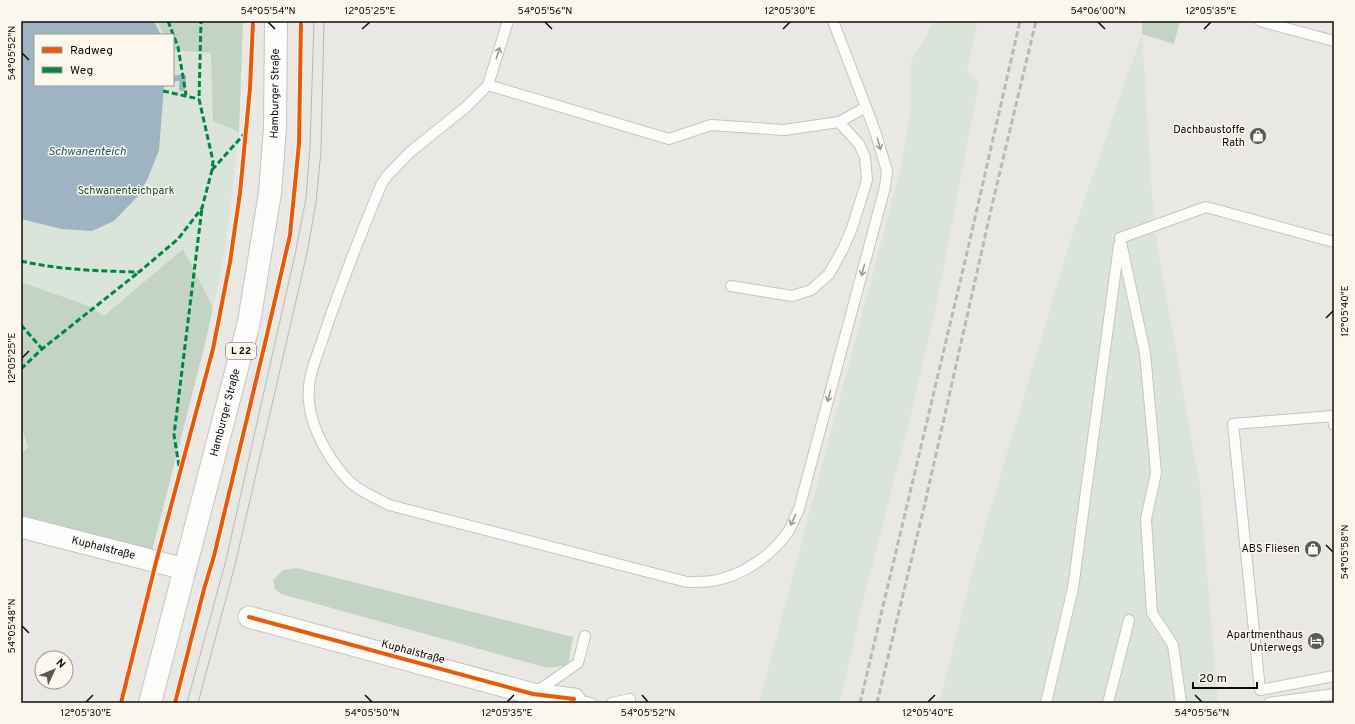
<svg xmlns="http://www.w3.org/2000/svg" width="1355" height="724" font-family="Overpass,sans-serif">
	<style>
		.green { fill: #dae4da; fill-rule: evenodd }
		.forest { fill: #c3d4c5 }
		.water { fill: #9eb4c2 }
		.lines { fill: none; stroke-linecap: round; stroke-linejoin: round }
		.stream { stroke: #9eb4c2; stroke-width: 6 }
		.service-casing { stroke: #c6c4c1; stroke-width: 12 }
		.minor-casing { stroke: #c6c4c1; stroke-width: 23 }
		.primary-casing { stroke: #c6c4c1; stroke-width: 24 }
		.service { stroke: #fcfcfb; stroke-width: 10 }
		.minor { stroke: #fcfcfb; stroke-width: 21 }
		.primary { stroke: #fcfcfb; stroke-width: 22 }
		.tram { stroke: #bab9b8; stroke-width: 1 }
		.rail { stroke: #bab9b8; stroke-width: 3; stroke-dasharray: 6 3; stroke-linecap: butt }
		.quiet { stroke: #00873e; stroke-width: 3; stroke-dasharray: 6 3; stroke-linecap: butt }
		.cycleway-casing { stroke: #fcf7ed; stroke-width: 6 }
		.cycleway { stroke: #e8590c; stroke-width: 4 }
		.oneway { stroke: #9d9c9a }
		.ticks { fill: none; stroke: #0e0c09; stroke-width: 1.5 }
		.labels { text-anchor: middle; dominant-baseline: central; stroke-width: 3; stroke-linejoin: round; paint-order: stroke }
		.shield { fill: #fcf7ed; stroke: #55524d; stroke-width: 1 }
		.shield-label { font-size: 10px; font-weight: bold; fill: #0e0c09 }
		.street-label { font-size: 11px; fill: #0e0c09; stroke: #fcf7ed }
		.poi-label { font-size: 11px; fill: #0e0c09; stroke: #fcf7ed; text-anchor: end }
		.park-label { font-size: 11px; fill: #1b5130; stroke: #fcf7ed }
		.water-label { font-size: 12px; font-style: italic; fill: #1f5476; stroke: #fcf7ed }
		.neatline { fill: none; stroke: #0e0c09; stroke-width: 1.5 }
		.ticks-label { font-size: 10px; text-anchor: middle; fill: #0e0c09 }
	</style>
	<rect width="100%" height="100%" fill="#eae8e4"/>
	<path class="green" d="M21,21H243L239,132L230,212L225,252L205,344L21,518ZM35,35H173V85H35Z
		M934,21H978L967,70L979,83L935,312L911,414L862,606L840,703H759L901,167L910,115L911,60L924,40Z
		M1142,34L1154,226L1200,487L1218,703H939L975,561L1072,235Z"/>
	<path class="forest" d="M157,21H243L239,132L213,121L211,53L173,50V35H164Z
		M1142,21H1180L1174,44L1142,34Z
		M183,249L213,307L205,344L152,551L21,518V455L28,447L21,425V282L89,306L104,316Z
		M297,568L573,637L568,665L548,668L281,594L275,589L273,580L283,570Z"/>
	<path class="water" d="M21,21H154L161,35H35V85H164L159,150L148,178L138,196L114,221L92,231L61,229L21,219Z"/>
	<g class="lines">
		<path class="stream" d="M173,79L183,77L182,88"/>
		<g class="service-casing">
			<path id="service" d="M508,21L488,85L466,107L409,153L387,176L381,185C361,233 342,282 325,332C318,355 306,377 309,402C311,429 331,463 350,482C361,492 376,498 389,505L687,582C695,582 704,582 712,581C742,576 770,557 788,532C792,525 795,517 799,509L885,187L887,171L876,134L866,107
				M1260,21L1334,41
				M488,85L669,139L711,125L784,130L839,122L866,107L833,21
				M731,286L792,296L811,290L829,274L843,249L852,228L867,180L865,157L859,144L839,122
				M1334,425L1333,416L1233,424L1260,690L1334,676
				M536,692L578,663L585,636
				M574,699L591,703
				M612,703L630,699
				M1046,703L1073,588L1119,245
				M1108,703L1129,620
				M1181,703L1173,645L1152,613L1146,519L1156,473L1145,353L1120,238L1206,207L1334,242
				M1269,703L1334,694"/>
		</g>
		<g class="minor-casing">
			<g id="minor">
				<path id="s1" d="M21,527L185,569"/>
				<path d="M249,617L533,694L574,699"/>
			</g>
		</g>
		<g class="primary-casing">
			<g id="primary">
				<path id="s2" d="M150,703L249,322L270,193L275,128L276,21"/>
			</g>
		</g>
		<use href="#service" class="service"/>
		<use href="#minor" class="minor"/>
		<use href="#primary" class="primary"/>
		<path class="tram" d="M187,703L226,560L296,250L306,198L310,147L314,21
			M198,703L235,565L307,253L316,202L321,151L324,21"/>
		<path class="rail" d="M860,703L966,257L1020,21
			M877,703L925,503L993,201L1036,21"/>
		<path class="quiet" d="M168,21L178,47L186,95
			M163,91L199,99
			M212,170L245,133
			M21,261C59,270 100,271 139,272L178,239L202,208L212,170L213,161L199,99L201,21
			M21,325L42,349
			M21,369L42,349L139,272
			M179,466L174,435L202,208"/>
		<g class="cycleway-casing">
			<path id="cycleway" d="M249,617L533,694L574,699
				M121,703L156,562L213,349L230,262L240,193L250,88L253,21
				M175,703L204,589L214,556L266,339L290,235L299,144L301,21"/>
		</g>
		<use href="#cycleway" class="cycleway"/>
	</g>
	<defs><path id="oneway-shaft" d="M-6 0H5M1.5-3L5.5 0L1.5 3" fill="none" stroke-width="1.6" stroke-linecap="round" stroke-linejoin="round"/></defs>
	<g class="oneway">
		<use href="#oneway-shaft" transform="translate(498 53) rotate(-73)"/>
		<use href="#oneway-shaft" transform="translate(879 144) rotate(75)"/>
		<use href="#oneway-shaft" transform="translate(863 270) rotate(105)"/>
		<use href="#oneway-shaft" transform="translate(829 396) rotate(105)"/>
		<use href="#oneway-shaft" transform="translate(793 520) rotate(115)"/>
	</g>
	<path class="ticks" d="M268,22L275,29M545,22L552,29M1098,22L1105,29M362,29L370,22M783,29L790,22M1204,29L1211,22M22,53L29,60M1326,318L1333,311M22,358L29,351M1326,545L1333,552M22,626L29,633M365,695L372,702M642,695L648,702M1195,695L1202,702M86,702L93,695M507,702L514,695M928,702L935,695"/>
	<defs>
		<g id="shop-disc" transform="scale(0.9)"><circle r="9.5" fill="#5b5956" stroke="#fcf7ed"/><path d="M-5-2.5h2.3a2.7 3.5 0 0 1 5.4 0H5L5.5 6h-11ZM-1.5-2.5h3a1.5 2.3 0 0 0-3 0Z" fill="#fff"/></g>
		<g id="hotel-disc" transform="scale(0.9)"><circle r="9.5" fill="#5b5956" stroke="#fcf7ed"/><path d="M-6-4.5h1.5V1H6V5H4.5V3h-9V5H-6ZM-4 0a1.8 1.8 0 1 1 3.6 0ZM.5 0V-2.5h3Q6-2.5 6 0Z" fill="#fff"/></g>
	</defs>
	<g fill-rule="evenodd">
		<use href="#shop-disc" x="1258" y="136"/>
		<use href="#shop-disc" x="1313" y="549"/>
		<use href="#hotel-disc" x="1316" y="641"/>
	</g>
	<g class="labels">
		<rect class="shield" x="226" y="343" width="30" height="16" rx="3"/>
		<g class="shield-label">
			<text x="241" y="351">L 22</text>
		</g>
		<g class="street-label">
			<text stroke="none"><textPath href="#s2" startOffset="624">Hamburger Straße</textPath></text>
			<text stroke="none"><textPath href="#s2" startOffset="300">Hamburger Straße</textPath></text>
			<text stroke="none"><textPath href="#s1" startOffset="85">Kuphalstraße</textPath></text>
			<text transform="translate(413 652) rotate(15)">Kuphalstraße</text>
		</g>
		<g class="poi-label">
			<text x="1245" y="130">Dachbaustoffe<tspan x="1245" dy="13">Rath</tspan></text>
			<text x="1300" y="549">ABS Fliesen</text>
			<text x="1303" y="635">Apartmenthaus<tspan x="1303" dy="13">Unterwegs</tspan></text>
		</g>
		<g class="park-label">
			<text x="126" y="191">Schwanenteichpark</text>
		</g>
		<g class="water-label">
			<text x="87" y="152">Schwanenteich</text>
		</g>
	</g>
	<rect width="1355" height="724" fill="none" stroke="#fcf7ed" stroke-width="44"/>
	<rect x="34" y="34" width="140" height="52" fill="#fcf7ed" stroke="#9d9992"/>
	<rect x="42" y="47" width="20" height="6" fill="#e8590c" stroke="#9d9992"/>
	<text x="70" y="54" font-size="12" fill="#0e0c09">Radweg</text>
	<rect x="42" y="67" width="20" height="6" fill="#00873e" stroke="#9d9992"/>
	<text x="70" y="74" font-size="12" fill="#0e0c09">Weg</text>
	<g transform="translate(54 670) rotate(46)"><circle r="19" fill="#fcf7ed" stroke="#9d9992"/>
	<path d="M0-3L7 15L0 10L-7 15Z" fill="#5b5956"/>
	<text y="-6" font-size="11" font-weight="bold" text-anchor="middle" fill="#0e0c09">N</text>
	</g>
	<path d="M1193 682v6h64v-6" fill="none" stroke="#0e0c09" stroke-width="2"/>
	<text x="1199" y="682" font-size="12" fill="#0e0c09" stroke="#fcf7ed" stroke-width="3" paint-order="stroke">20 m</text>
	<rect x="22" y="22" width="1311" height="680" class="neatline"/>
	<g class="ticks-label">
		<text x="268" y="14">54°05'54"N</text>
		<text x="370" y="14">12°05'25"E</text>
		<text x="545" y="14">54°05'56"N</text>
		<text x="790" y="14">12°05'30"E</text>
		<text x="1098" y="14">54°06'00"N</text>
		<text x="1211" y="14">12°05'35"E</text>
		<text transform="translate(11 53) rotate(-90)" y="4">54°05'52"N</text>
		<text transform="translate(1344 311) rotate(-90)" y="4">12°05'40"E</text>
		<text transform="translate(11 358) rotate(-90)" y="4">12°05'25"E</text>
		<text transform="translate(1344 552) rotate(-90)" y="4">54°05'58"N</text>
		<text transform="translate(11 626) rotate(-90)" y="4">54°05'48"N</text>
		<text x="86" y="716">12°05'30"E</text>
		<text x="372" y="716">54°05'50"N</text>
		<text x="507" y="716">12°05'35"E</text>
		<text x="648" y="716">54°05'52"N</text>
		<text x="928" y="716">12°05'40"E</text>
		<text x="1202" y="716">54°05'56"N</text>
	</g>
</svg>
